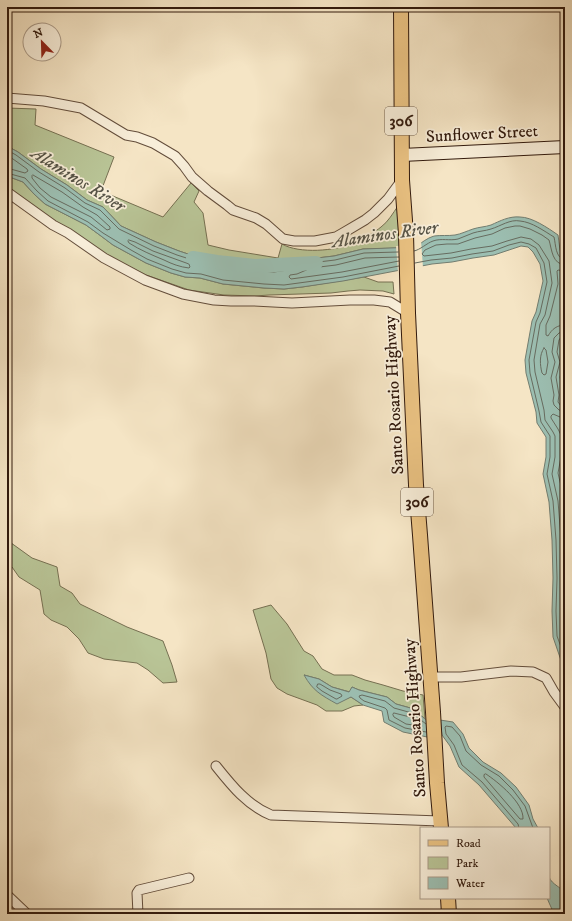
<svg xmlns="http://www.w3.org/2000/svg" width="572" height="921" font-family="'IM FELL DW Pica',serif">
	<style>
		.green { fill: #b9c597; stroke: #767052 }
		.water { fill: #9cbfb2; stroke: #727d70 }
		.pier { fill: #f5e5c5 }
		.lines { fill: none; stroke-linecap: round; stroke-linejoin: round }
		.shore { stroke: #676c60; stroke-width: 1 }
		.river { stroke: #9cbfb2; stroke-width: 14 }
		.street-casing { stroke: #634d3b; stroke-width: 11 }
		.secondary-casing { stroke: #321a0d; stroke-width: 14 }
		.primary-casing { stroke: #321a0d; stroke-width: 16 }
		.street { stroke: #f8eed9; stroke-width: 9 }
		.secondary { stroke: #f8eed9; stroke-width: 12 }
		.primary { stroke: #eac282; stroke-width: 14 }
		.labels { text-anchor: middle; dominant-baseline: central; stroke-width: 3.5; stroke-linejoin: round; paint-order: stroke }
		.shield { fill: #f8eed9; stroke: #6d5a4a; stroke-width: 1 }
		.shield-label { font-size: 16px; font-weight: bold; fill: #321a0d }
		.street-label { font-size: 17px; fill: #321a0d; stroke: #f8eed9 }
		.water-label { font-size: 18px; font-style: italic; fill: #575447; stroke: #f8eed9 }
	</style>
	<rect width="100%" height="100%" fill="#f5e5c5"/>
	<filter id="stains"><feTurbulence type="fractalNoise" baseFrequency=".005" numOctaves="4"/><feColorMatrix values="0 0 0 0 .2 0 0 0 0 .09 0 0 0 0 .02 0 0 0 .5 -.17"/></filter>
	<radialGradient id="worn" r=".72"><stop offset=".6" stop-color="#630" stop-opacity="0"/><stop offset="1" stop-color="#630" stop-opacity=".3"/></radialGradient>
	<path class="green" d="M7,108L36,109L35,125L114,157L101,191L163,217L191,183L199,191L194,202L203,213L208,245L229,250L278,258L282,244C299,254 336,251 354,243C362,240 375,232 381,227C388,222 393,213 398,206L400,248L363,249L334,256L309,259L294,265L273,268L223,264L203,259L179,251L156,242L121,226L103,207L87,200L67,185L41,169L18,152L7,146Z
		M7,176L23,182L34,194L45,204L86,225L101,236L113,245L146,263L171,273L185,277L200,278L223,284L264,288L284,289L302,287L364,277L378,282H393L394,294L383,291L360,290L348,291L331,293L269,295L255,296L224,295L189,290L146,275L108,256L7,190Z
		M7,540L32,558L57,567L60,586L72,593L80,604L127,627L163,641L172,665L177,682L163,683L148,670L137,663L104,659L88,653L79,639L67,627L51,620L44,614L40,590L19,577L12,567L7,563Z
		M271,605L287,624L304,651L313,656L322,669L334,675H352L365,680L383,685L403,691L423,695L425,719L414,709L396,704L387,697L359,690L352,687L350,692L332,687L319,679L304,675L345,699L351,697L363,705L354,706L342,711H326L317,705L287,694L277,688L271,679L266,653L253,610Z"/>
	<path class="water" d="M7,146L18,152L41,169L67,185L87,200L103,207L121,226L156,242L179,251L203,259L223,264L273,268L294,265L308,259L334,256L363,249L416,247C421,243 427,238 434,236C441,235 448,236 455,235C461,234 467,231 473,229C479,227 485,227 491,225C500,221 509,216 520,217C532,217 548,228 558,235L560,250L565,260V329L561,352L564,362L560,377L563,395L562,401L565,404V672L553,637L552,611L553,578L552,540L549,502L543,474L546,457V437L537,423L536,412L526,373L525,360L532,321L536,312L543,281L540,264L533,252L528,247L521,246L494,255L473,258L452,262L432,264L343,281L302,287L284,289L264,288L223,284L200,278L185,277L171,273L146,263L113,245L101,236L86,225L45,204L34,194L23,182L7,176Z
		M304,675L319,679L332,687L349,692L352,687L359,690L387,697L396,704L414,709L425,719L430,722L432,738L403,732L384,722L382,711L363,705L351,697L337,704C321,695 313,691 304,675Z
		M440,720L453,722L463,734L469,748L483,762L501,773L516,787L529,805L533,819L538,828H516L479,785L459,767L450,746L442,735Z
		M549,877C552,885 562,887 565,894C566,898 565,909 565,914H554L547,898H549Z"/>
	<path class="pier" d="M421,240L423,268L398,273L396,246L415,245Z"/>
	<g class="lines">
		<path class="shore" d="M7,150L16,155L39,172L65,188L85,203L100,210L119,229L154,246L177,255L202,263L223,268L274,272L295,269L310,263L335,260L364,253L398,252
			M7,156L13,159L27,169L28,171L25,173L7,168
			M7,173L25,178L37,191L48,201L88,222L103,233L131,250L147,259L172,269L186,273L201,274L223,280L264,284L284,285L343,277L399,266
			M33,175L62,192L83,207L97,215L110,227V229L107,230L91,217L51,197L40,188L32,178V176Z
			M129,240L135,242L153,251L189,264L190,267L189,268C180,267 172,264 164,260C152,255 140,250 129,243L128,241Z
			M414,251C420,250 427,243 433,241C441,238 450,241 458,239C463,237 468,235 473,233C479,231 485,231 491,229C501,226 510,219 520,221C532,222 544,231 554,237C556,245 555,258 565,260
			M399,257L365,258L336,265L311,268L297,274L290,275L289,277L291,279L342,272L399,261
			M415,263L431,260L452,258L472,254L493,251L509,245L521,242L529,244L536,248L544,263L547,282L540,313L536,322L529,360L530,373L539,411L541,422L550,436V457L547,474L553,501L556,540L557,578L556,611L557,636L565,658
			M565,265C552,264 552,250 549,240L542,235L530,229L520,226H515L505,228L492,234L475,238L458,244H447L436,245L425,250L422,254L424,256L451,253L471,249L492,246L507,241L521,237L531,239L539,245L549,261L552,283L545,315L540,324L534,360L535,372L544,410L545,420L553,432L555,436V457L552,474L558,501L561,539L562,578L561,611L562,635L565,643
			M565,271L558,270L557,271L558,284L550,316L546,325V335L548,336C552,329 557,325 565,325
			M565,331L559,333L554,338L552,352L555,362L551,378L554,395L553,401L554,405L559,410L565,412
			M565,336L561,337L559,340L557,352L560,362L556,377L559,395L558,402L561,406L565,407
			M544,348L546,350L548,362L546,374L544,375L542,373C540,365 539,355 544,348Z
			M565,418L560,417L553,414L551,416V418L558,429L561,435V457L558,473L564,499L565,510
			M318,684H320L330,690L341,694L342,696L337,699H336L322,691L317,687Z
			M394,713L410,717L415,722V724L413,725L406,724L394,717L393,715Z
			M426,724L412,713L394,708L385,701L362,695L359,696L360,698L364,701L385,708L387,710L389,720L405,728L426,732
			M486,774C498,782 524,803 523,819H520L484,777V775Z
			M519,828L518,824L482,782L462,765L454,745L446,734L445,727L446,726L452,727L460,736L466,751L481,765L499,776L513,790L525,806L533,828"/>
		<path class="river" d="M193,258L217,262L255,266L316,263"/>
		<g class="street-casing">
			<path id="street" d="M7,98L44,101L81,108L126,135L137,137L153,143L175,156L184,166L192,177L208,191L227,205L233,210L256,218L266,224L283,239L294,241H315L336,237L343,233L365,220L374,213L388,199L402,180
				M7,192L53,225L68,233L104,258L145,280L183,294L214,300L231,301H254L292,303L350,300H374L390,302L408,313
				M431,677H461L511,671L533,672L546,678L554,692L565,707
				M216,766C232,786 247,805 271,815L440,821
				M7,895L27,914
				M138,914L137,893L139,890L189,878"/>
		</g>
		<g class="secondary-casing">
			<path id="secondary" d="M402,155L565,147"/>
		</g>
		<g class="primary-casing">
			<path id="primary" d="M401,7L402,180L406,234L408,313L416,485L420,535L433,712L437,783L441,828
				M448,898L449,914"/>
		</g>
		<use href="#street" class="street"/>
		<use href="#secondary" class="secondary"/>
		<use href="#primary" class="primary"/>
	</g>
	<g class="labels">
		<g class="shield">
			<rect x="385" y="107" width="32" height="28" rx="3"/>
			<rect x="401" y="488" width="32" height="28" rx="3"/>
		</g>
		<g class="shield-label">
			<text x="401" y="121">306</text>
			<text x="417" y="502">306</text>
		</g>
		<g class="street-label">
			<text transform="translate(482 134) rotate(-3)">Sunflower Street</text>
			<text transform="translate(394 395) rotate(-93)">Santo Rosario Highway</text>
			<text transform="translate(415 718) rotate(-94)">Santo Rosario Highway</text>
		</g>
		<g class="water-label">
			<text transform="translate(78 180) rotate(32)">Alaminos River</text>
			<text transform="translate(385 235) rotate(-8)">Alaminos River</text>
		</g>
	</g>
	<rect width="572" height="921" fill="none" stroke="#f5e5c5" stroke-width="24"/>
	<rect x="8" y="8" width="556" height="905" fill="none" stroke="#321a0d" stroke-width="2"/>
	<rect x="12" y="12" width="548" height="897" fill="none" stroke="#321a0d"/>
	<rect x="420" y="827" width="130" height="72" fill="#f8eed9" stroke="#a99987"/>
	<rect x="428" y="840" width="20" height="6" fill="#eac282" stroke="#a99987"/>
	<text x="456" y="847" font-size="12" fill="#321a0d">Road</text>
	<rect x="428" y="857" width="20" height="12" fill="#b9c597" stroke="#a99987"/>
	<text x="456" y="867" font-size="12" fill="#321a0d">Park</text>
	<rect x="428" y="877" width="20" height="12" fill="#9cbfb2" stroke="#a99987"/>
	<text x="456" y="887" font-size="12" fill="#321a0d">Water</text>
	<g transform="translate(42 42) rotate(337)"><circle r="19" fill="#f8eed9" stroke="#a99987"/>
	<path d="M0-3L7 15L0 10L-7 15Z" fill="#8f2418"/>
	<text y="-6" font-size="11" font-weight="bold" text-anchor="middle" fill="#321a0d">N</text>
	</g>
	<rect width="100%" height="100%" filter="url(#stains)"/>
	<rect width="100%" height="100%" fill="url(#worn)"/>
</svg>
